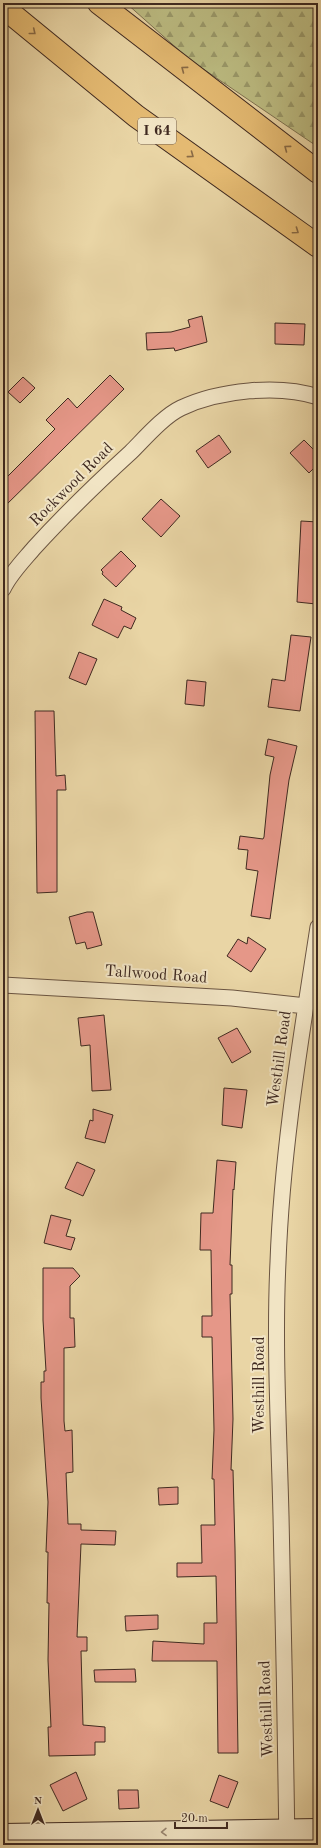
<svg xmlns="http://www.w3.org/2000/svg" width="321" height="1848" font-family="'Old Standard TT',serif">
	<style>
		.forest { fill: url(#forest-firs); stroke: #7e7251 }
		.building { fill: #e59788; stroke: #3f2920 }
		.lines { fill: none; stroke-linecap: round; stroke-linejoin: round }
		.street-casing { stroke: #6a5441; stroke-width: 17 }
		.secondary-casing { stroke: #3f2920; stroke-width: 24 }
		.highway-casing { stroke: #3f2920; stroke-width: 24 }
		.street { stroke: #f1e4c4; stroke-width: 15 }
		.secondary { stroke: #f1e4c4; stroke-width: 22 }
		.highway { stroke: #e4ba72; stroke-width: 22 }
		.oneway { stroke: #896a45 }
		.oneway2 { stroke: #988672 }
		.labels { text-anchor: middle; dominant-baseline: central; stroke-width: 4; stroke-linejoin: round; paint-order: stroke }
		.shield { fill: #f1e4c4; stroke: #746151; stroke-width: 1 }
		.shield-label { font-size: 15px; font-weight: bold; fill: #3f2920 }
		.street-label { font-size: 16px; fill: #3f2920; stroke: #f1e4c4 }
	</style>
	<defs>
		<pattern id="forest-firs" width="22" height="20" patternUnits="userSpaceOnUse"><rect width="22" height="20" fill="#bcbc82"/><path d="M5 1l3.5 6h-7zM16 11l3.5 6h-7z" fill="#9a996a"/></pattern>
	</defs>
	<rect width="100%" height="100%" fill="#e9d5a5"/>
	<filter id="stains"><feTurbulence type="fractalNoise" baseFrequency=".005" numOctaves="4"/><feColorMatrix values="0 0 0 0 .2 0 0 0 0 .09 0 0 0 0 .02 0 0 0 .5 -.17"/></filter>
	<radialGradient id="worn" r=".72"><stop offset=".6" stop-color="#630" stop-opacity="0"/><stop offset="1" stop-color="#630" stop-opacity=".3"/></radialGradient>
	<path class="forest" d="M126,3H318V147L190,60Z"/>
	<path class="building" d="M202,316L207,342L175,351L174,348L147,350L146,333L171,332L190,327L188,320Z
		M275,323L305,324L304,345L275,344Z
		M110,375L124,389L3,508V481L55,429L46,420L68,398L77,408Z
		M23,377L35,388L20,403L8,392Z
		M219,435L231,452L208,468L196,451Z
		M304,440L318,454V464L309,473L290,453Z
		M161,499L180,516L161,537L142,519Z
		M301,521L318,522L316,604L297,602Z
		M121,551L136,566L116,587L102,574L103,572L101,570Z
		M104,599L122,607L121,610L136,618L131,629L124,626L118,638L92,625Z
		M291,635L311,637L300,711L268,707L272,679L285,681Z
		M79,652L97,659L86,685L69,678Z
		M187,680L206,682L204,706L185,704Z
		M35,711H54L56,776L65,775L66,790H57V892L37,893Z
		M268,739L297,746L289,780L270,919L251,916L258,871L246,869L248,850L238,849L240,836L263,839L264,837L270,775L274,757L265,755Z
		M87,912H93L102,945L87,949L85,942L76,944L69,917Z
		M248,937L266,949L251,972L227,956L238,939L247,944Z
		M104,1015L111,1090L92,1091L90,1045L81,1046L78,1018Z
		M237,1028L251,1052L232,1063L218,1038Z
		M224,1088L247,1090L242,1128L222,1125Z
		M93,1109L113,1115L105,1143L85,1138L90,1120L93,1121Z
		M217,1160L236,1162L234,1190L233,1189L230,1265H232V1294H230L233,1419L231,1470H233L235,1549L238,1753H218L217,1661H152L153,1641L204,1644V1623H217L216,1576L177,1577V1563H202L201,1525H215L214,1479H212L214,1430L212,1337H202V1316H212L211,1250H200L201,1213H213Z
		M77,1162L95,1170L83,1196L65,1188Z
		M51,1215L71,1220L66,1236L75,1238L71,1250L44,1243Z
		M43,1268H73L80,1276L70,1286V1318H74L75,1347L64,1348V1421L65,1431L72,1430L73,1472L66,1473L68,1524H81V1530L116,1531L115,1545L81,1544L77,1637H87V1651H81L83,1725L105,1727V1742H95V1755L49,1756L48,1727H51L48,1660L49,1603H47L48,1552H46L48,1502L41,1398V1382H44V1371H46L43,1320Z
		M178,1487V1504L159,1505L158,1488Z
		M158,1615V1629L126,1631L125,1616Z
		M135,1669L136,1682H95L94,1670Z
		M76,1772L87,1799L63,1811L50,1785Z
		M219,1775L238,1782L228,1808L210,1801Z
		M118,1790H138L139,1808L119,1809Z"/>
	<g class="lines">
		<g class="street-casing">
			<path id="street" d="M3,589C10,574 23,561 34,548C65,514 97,483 131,452C145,438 164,416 181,408C219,390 279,384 318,397
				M3,985L232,998L306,1006
				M287,1845C286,1735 283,1626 281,1516C279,1432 274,1346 278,1262C282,1149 301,1038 318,927"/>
		</g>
		<g class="secondary-casing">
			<path id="secondary" d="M3,1835L318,1830"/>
		</g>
		<g class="highway-casing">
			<path id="highway" d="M99,3L318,172
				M3,7L136,116L318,246"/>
		</g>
		<use href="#street" class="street"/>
		<use href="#secondary" class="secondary"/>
		<use href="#highway" class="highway"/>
	</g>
	<defs><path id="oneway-chevron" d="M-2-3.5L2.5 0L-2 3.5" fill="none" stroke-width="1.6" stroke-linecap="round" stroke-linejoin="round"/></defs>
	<g class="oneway">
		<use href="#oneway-chevron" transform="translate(33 32) rotate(39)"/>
		<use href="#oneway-chevron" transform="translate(184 69) rotate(-143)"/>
		<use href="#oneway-chevron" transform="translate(287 148) rotate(-143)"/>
		<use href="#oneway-chevron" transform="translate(191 155) rotate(36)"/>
		<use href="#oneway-chevron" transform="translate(296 231) rotate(35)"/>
	</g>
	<use class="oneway2" href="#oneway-chevron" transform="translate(164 1832) rotate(179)"/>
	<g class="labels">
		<rect class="shield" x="138" y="118" width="38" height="26" rx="3"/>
		<g class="shield-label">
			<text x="157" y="131">I 64</text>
		</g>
		<g class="street-label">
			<text transform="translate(72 485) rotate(-45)">Rockwood Road</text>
			<text transform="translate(156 975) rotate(4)">Tallwood Road</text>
			<text transform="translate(280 1059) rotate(-82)">Westhill Road</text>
			<text transform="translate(260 1385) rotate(-90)">Westhill Road</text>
			<text transform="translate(267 1709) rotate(-92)">Westhill Road</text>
		</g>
	</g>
	<rect width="321" height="1848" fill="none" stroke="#e9d5a5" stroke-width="16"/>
	<rect x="4" y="4" width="313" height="1840" fill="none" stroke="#3f2920" stroke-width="2"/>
	<rect x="8" y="8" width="305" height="1832" fill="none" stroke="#3f2920"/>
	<g transform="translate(38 1810)" stroke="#f1e4c4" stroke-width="3" paint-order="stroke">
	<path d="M0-3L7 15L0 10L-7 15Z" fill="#3f2920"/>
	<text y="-6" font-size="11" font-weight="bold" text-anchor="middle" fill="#3f2920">N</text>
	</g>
	<path d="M175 1822v6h52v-6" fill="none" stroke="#3f2920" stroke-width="2"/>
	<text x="181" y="1822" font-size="12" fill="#3f2920" stroke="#f1e4c4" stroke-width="3" paint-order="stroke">20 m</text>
	<rect width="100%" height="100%" filter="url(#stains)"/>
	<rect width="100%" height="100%" fill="url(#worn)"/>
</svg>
